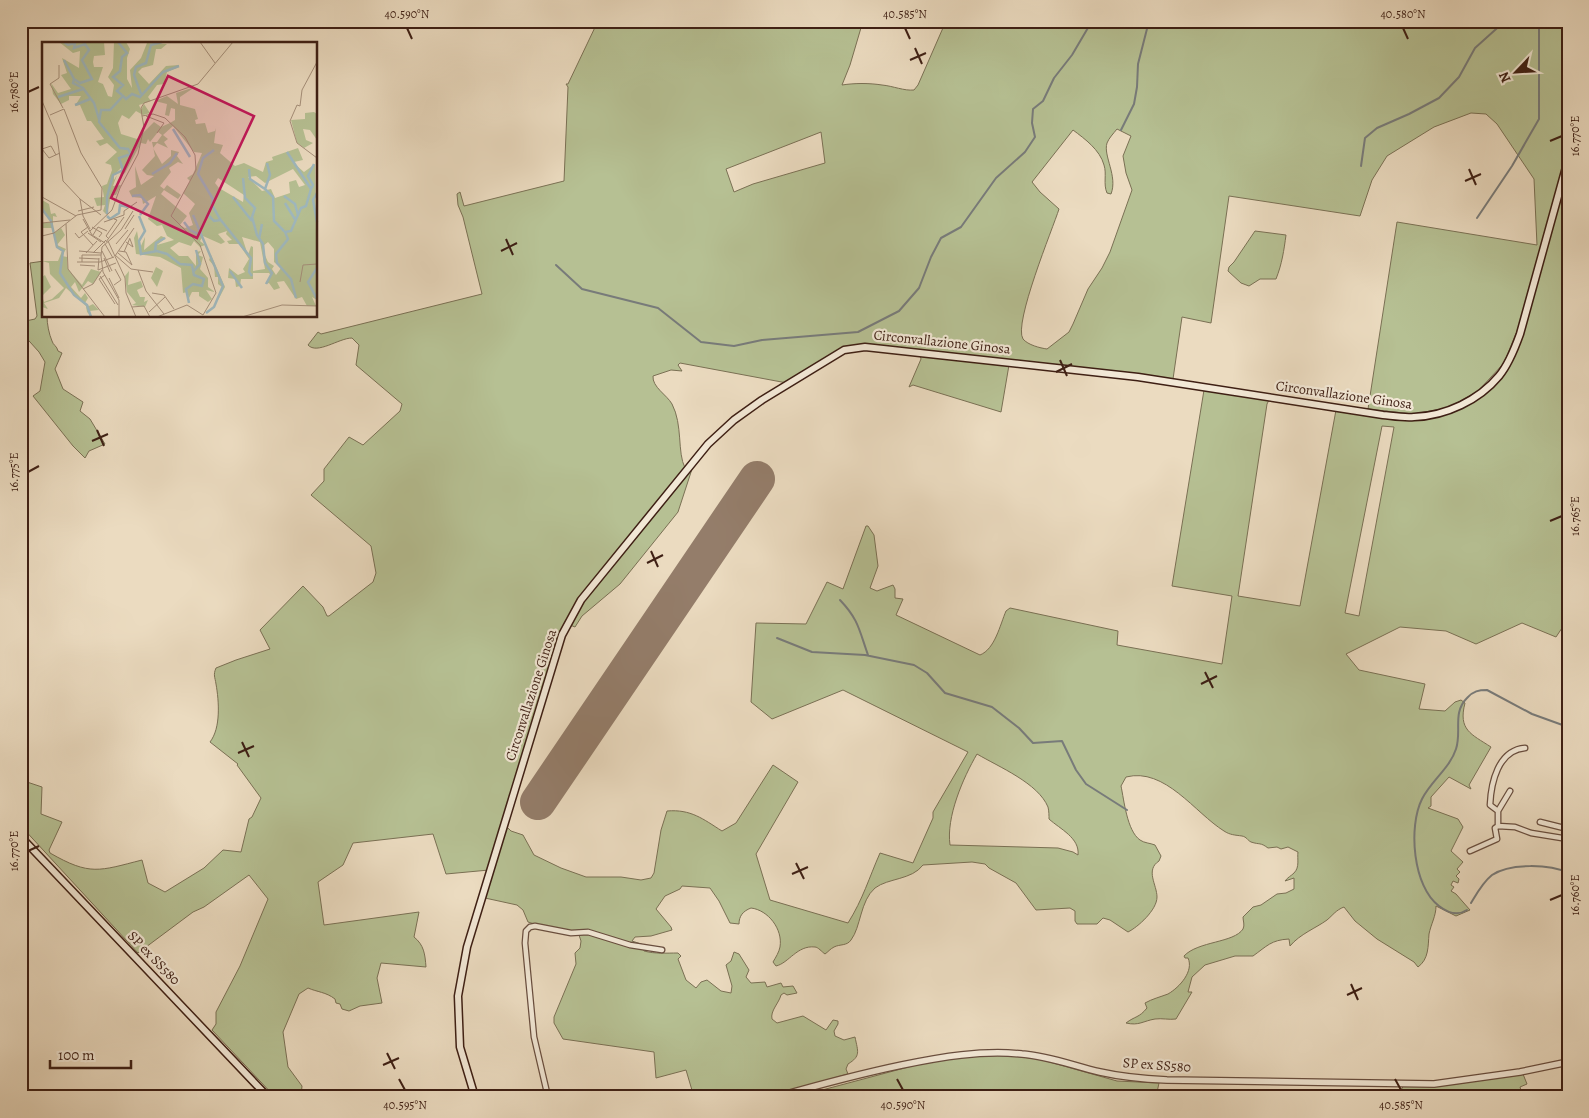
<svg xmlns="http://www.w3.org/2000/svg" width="1589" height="1118" font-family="Alegreya,serif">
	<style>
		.green { fill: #b6c093; stroke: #7a7054; fill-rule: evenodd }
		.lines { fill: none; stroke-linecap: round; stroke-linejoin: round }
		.stream { stroke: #787b7a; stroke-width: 2 }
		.runway { stroke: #947d6a; stroke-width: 36 }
		.minor-casing { stroke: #694e3f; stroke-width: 7 }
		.tertiary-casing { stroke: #694e3f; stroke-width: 8 }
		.secondary-casing { stroke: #3e1f14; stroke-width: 9 }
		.minor { stroke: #f2e8d6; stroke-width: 4.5 }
		.tertiary { stroke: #f2e8d6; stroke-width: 5.5 }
		.secondary { stroke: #f2e8d6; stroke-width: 6 }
		.ticks { fill: none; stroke: #3e1f14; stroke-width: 2 }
		.labels { text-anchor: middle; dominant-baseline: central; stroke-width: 4.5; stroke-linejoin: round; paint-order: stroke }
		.street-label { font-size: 14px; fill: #3e1f14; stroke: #f2e8d6 }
		.inset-river { fill: none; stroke: #9fb8be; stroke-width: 2.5 }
		.inset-road { fill: none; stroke: #a6907b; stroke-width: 1 }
		.view { fill: #c2185b; fill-opacity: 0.15; stroke: #c2185b; stroke-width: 2.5 }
		.inset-edge { fill: none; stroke: #3e1f14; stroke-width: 2.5 }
		.neatline { fill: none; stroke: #3e1f14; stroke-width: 2 }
		.ticks-label { font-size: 12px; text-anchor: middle; fill: #3e1f14 }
	</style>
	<rect width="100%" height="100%" fill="#ebdbc0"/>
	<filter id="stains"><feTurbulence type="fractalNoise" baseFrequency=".004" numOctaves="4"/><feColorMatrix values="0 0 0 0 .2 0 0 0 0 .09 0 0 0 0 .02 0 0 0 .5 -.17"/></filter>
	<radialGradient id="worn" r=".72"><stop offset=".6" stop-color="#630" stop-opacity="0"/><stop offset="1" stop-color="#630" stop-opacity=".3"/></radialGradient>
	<path class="green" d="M598,21H863L850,65L842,85C855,83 869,83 882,85C893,86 904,91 914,90L918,85L946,21H1568V152L1519,326L1504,363L1478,391L1448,408L1413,414L1368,409L1397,222L1537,245L1534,179L1497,124L1486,114L1471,113L1434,127L1387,156L1372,180L1360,216L1229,196L1211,323L1182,317L1173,379L1079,367L867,345L848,347L787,383L680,363L678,365L682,371L671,370L653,376C652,387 667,395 672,404C683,425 677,452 685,468L572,611L489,870L446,874L433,834L353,843L343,865L318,882L324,925L419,912L414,937C424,945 425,954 426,967L381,963L377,978L382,1003L360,1006L349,1011L342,1009L340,1004L336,1003L335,999C326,992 317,992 308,988L299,994L283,1032L288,1067L302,1086L301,1097H275L212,1030L216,1024V1012L240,966L268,899L249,875L204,907L193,912L138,953L21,826V780L42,787L41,814L62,822L49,850L50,853C90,876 99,871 142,860L148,883L165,892L204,868L223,850L241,852L249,819L252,817L261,798L237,765L238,764L210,742C221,728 219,701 216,684C215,677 213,675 216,668L236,660L270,649L260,630L303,586L323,607L327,616H329L373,582L376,573L371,546L311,495L324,481V469L349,437L363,445L400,411L402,404L356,365L359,345L352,338C339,338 317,355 308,345L318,332L321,334L482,294L463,217L458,205L457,194L460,192L464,206L564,181L568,87L566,84H568ZM1117,129L1131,136L1123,156L1126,173L1132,190L1110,252L1102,268L1088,289L1073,324L1069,332L1047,349C1040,348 1028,345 1023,339C1013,324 1053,228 1059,209L1040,192L1032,182L1073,130C1085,139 1100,150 1104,165C1107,174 1103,184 1107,193L1111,194C1118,176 1103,156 1107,143C1109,138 1113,134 1117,129ZM821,132L825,163L753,184L734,192L726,169Z
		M1568,173V622H1566L1556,637L1522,623L1476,644L1446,631L1400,627L1346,654L1359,670L1425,684L1419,709L1445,711L1455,702L1461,700L1465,703C1458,730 1471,734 1491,747L1469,785L1471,789L1449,777L1431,797V806L1428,808L1458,819L1463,827L1451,851L1463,862L1457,869L1460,872L1456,876L1459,879L1458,883L1453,881L1451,885L1454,887L1451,891L1456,894L1470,910L1456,916L1436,906C1436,916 1431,924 1429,934C1428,946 1429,959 1418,967L1414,962L1377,939L1355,921L1344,907C1336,910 1333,915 1327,920C1316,928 1300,934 1290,946L1289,939C1271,940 1267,946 1253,956H1235L1205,965L1192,977L1188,992H1192L1176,1019C1169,1020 1162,1018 1155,1019C1143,1021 1139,1026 1126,1023C1135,1016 1139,1018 1147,1008L1145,1003C1152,999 1160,997 1168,994C1180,987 1194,971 1188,958H1185L1184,956C1198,941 1234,943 1243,929C1245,925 1243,921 1243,917L1253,907L1261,905L1277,894L1286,893L1294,889V878L1285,881C1288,877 1291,876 1294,873C1300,867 1297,859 1298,852L1288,847L1281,849L1277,847L1268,848C1260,842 1260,845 1251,842C1247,840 1247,837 1242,836C1235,835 1230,835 1224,831C1195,813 1165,767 1126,777L1121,786C1124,800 1127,831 1140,840C1144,843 1150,843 1155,845L1161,856L1159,861C1145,870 1157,885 1157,897C1157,910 1138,927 1128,932L1110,920L1103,918L1097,924H1077L1075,921V911L1070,908L1036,910L1016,883L989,868L985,864L972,862L923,865C912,880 888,878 875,888C860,901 861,927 851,940C847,946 840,944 834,947C830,949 828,952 825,954C822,952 818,947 815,947C797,945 789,963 776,966L773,962C776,957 779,952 780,947C783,929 768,910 751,908C743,911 739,916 739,924L730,923L719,901L710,888L682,886L680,889L665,896L656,909L671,927L672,930L651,936L635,937L632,941L644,945L642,946L644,951C655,954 666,953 678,953L681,956L678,959L686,980L696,988L701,982L707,980L721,991L731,993L732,986L726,965L731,961L734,952L739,954L749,970L746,977L751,983L765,982L767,987L781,983L783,987L793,986L797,993L787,995L784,993L781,995C779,1003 770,1011 772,1019L777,1023L803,1016L826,1030L833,1020L838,1021V1024L834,1031L835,1036L844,1040L855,1037C858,1052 861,1056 848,1064L846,1069L848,1074L765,1097H694L686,1070L656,1078L654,1052L563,1039L554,1023V1017L576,964L575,953L580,948L581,941L579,935H570L528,922L523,910L517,905L485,898L507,827L511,831L523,835L534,855L561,868L586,877H621L641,880L651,878L654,873L661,830L667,811C691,809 703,819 722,831L736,823L773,765L798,782L756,854L770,900L848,923C863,899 869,878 880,853L913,863L933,818V812L968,752L843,690L772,719L751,702L756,623L806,624L827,582L843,589L866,526H868L874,535L878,566L870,588L877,591L893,585L895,589V598L903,599L896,615L980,655C995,649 1000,625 1006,611L1010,608L1118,631L1117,645L1222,664L1232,596L1172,586L1204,390L1269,400L1267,404L1238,596L1300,606L1336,410L1402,419L1468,404L1514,358L1519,346ZM1382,426L1394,427L1359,616L1345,613ZM977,754C999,767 1038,783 1048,807C1049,811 1049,816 1049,819C1060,829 1080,838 1078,855L1073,852L1058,848L950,845C946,817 963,778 977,754Z
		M1255,231L1286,235C1284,250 1282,264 1276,279H1260L1249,286L1241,283L1228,271L1229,267L1234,262Z
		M44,261V316H47C47,324 49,334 52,341C53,345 57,346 58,351L62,353L55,369L63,389L83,402L80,411L90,419L105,444L89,451L85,458L73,446L33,396L40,391L45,362L39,352L21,332V322L35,319L37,316L30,263Z
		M920,355L1009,365L1001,412L913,385L909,387L921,359Z
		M693,466L678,512L620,584L582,616L575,627L570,625L582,604Z
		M985,1053L1039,1059L1117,1081L1159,1083L1156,1097H796L942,1058Z
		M1523,1074L1527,1084L1520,1087L1523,1097H1402L1401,1090L1404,1085L1456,1084Z"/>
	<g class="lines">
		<path class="stream" d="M1121,130L1134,104L1137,87L1138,64L1149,21
			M1361,166L1365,138L1377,128L1409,114L1439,98L1459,77L1475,48L1505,21
			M1477,218L1512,166L1539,119V21
			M556,265L582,289L658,308L701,342L734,346L762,340L858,332L899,311L919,288L931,257L941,238L961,227L996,178L1025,152L1035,137L1032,123L1033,109L1043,101L1054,78L1072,55L1092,21
			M840,600C859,620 859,630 868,655
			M777,638L812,652L865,655L914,665L927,673L945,693L992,707L1019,728L1033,743L1062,741L1076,770L1086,784L1127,810
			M1471,903C1477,893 1483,882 1492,875C1510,863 1550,864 1568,873
			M1467,910C1458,916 1448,913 1439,906C1413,887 1408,827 1422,799C1431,781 1450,768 1456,749C1462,731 1452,713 1467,698C1473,691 1479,690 1487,690L1532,714L1568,727"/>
		<path class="runway" d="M538,802L757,479"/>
		<g class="minor-casing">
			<path id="minor" d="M1498,811L1490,805C1491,783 1498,750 1525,748
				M1540,822L1568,829
				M1498,826L1515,827L1531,833L1568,839
				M1470,851L1497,839L1495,828L1498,826V811L1510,791
				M548,1097L534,1037L525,943L526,931L530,927L535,926L571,933L588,932L630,945L662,950"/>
		</g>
		<g class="tertiary-casing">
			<path id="tertiary" d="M776,1097C818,1085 859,1074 902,1065C941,1057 981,1050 1022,1054C1049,1056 1074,1066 1100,1072C1122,1077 1145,1079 1167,1080L1434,1084L1520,1072L1568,1062"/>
		</g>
		<g class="secondary-casing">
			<path id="secondary" d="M21,837L268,1097
				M475,1097L460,1047L458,996L467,947L562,635L581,600L708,444L734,420L762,400L844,350L865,347L1138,377L1383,415C1393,416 1404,418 1414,417C1446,416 1479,400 1499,376C1509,364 1515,348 1520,334L1568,160"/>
		</g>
		<use href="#minor" class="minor"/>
		<use href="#tertiary" class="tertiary"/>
		<use href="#secondary" class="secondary"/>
	</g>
	<path class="ticks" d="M407,28L412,39M905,28L910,39M1403,28L1408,39M915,48L922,64M910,60L926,53M28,92L39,87M1550,141L1562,136M1469,169L1476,185M1465,181L1481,174M506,239L513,255M501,251L517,243M1060,360L1067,376M1056,372L1072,364M97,430L104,446M92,441L108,434M28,472L39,466M1550,521L1562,516M651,551L658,567M647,563L663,555M1205,672L1213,688M1201,684L1217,676M242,742L249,757M238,753L254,746M28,851L39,846M796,863L804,879M792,874L808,867M1550,900L1562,895M1351,984L1358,1000M1347,995L1362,988M387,1053L395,1069M383,1065L399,1058M399,1079L405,1090M897,1079L903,1090M1395,1079L1401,1090"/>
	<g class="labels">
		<g class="street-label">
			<text transform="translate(942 342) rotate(6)">Circonvallazione Ginosa</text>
			<text transform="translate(1344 395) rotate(8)">Circonvallazione Ginosa</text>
			<text transform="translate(531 695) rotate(-72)">Circonvallazione Ginosa</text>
			<text transform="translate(154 958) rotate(46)">SP ex SS580</text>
			<text transform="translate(1157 1065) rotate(4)">SP ex SS580</text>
		</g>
	</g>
	<g transform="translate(42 42)">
		<rect width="275" height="275" fill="#ebdbc0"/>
		<path d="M17,0H62L63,13L52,14L51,20L52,25H61L56,40L61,42L66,54L70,55L72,43L66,35L71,26L72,0H84L88,7L85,16V37L90,46L88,28L99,16L105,1L125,2L119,7H114L111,23L100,26L96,30L107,42L124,24L137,23V25L125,30L122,42L115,43L106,55L109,59L97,63L99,68L102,62L108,71L101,73L94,69L87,77L80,73L76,81L79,92L95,97L112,80L119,85L128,81L133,78V67L129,66L127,74L123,73L125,62L113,59L125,54L136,62L134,51L153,45L138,55V63L153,67L156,77L153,78L154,82L163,81L166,91L173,89L174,86L172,101L181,103L178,111L193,124L202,121L221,130L224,120L231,118L230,115L256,106L261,118L252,120L255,124L262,130L273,122L275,258L270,255L274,264H265L260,255L254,257L242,239L235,240L238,246L232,248L227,241L224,242L229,234L227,231H211V237H199L198,244L194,245L193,237L186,236L187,226L196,233L203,230L201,227L207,217L197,202H187L185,199L190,198L184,192L185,189L176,192L183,200L179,202L161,194L158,199L163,203L158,205L152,199L149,204L137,200L128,206L137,214H146L154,224V210L159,209L156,213L161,215L158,227L166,236V245L173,250L164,248L170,257L166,260L157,254V250H150L147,256L145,250L141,251L139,226L118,215L94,212L92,196L95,189L98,206L103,195L102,208L119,194L124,196L115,203L132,198L125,194L120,183L115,184L106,177L114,154L101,162L100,156L90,155L87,149L94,145L93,124L99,143L112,134L105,133L100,128L113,114L110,100H115L120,93L116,90L108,100L106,97L104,102L99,101L83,131L78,134L80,125L72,133V138L75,133L71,144L79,143L74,153H69L65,173L61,169L63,163L55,164L52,156L62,155L60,144L65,142L70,128L69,123L63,121L75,110L65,101L58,104L54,99L62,97L49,79H45L38,63L33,64L39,54H27V58L19,62L11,52L9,41L16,51L29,47L19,33L25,31L20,16L37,26L38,9L31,11ZM131,84L152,110L160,111L151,132L145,136L148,139L141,151L153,162L147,171L151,183L143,186L138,183L145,174L119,152L122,148L136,157L139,153L125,143L122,147L118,144L129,130L127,126L136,120L141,122L135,114L137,110L129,108V114L120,122L111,106L115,101L126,106L122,100L126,97L121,93ZM251,127L263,143L257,145L254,138L247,140L248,151L233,156L229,147L220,149L206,135L214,134L223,141ZM176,136L202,153L201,160L177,146L173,141ZM200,195L218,200L223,227L211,229V205L209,204L206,213ZM226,200L232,207V220L239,226L234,233L230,227L232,224L226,220L222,211L221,204ZM272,70L275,72V98L268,88L261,87L264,98L271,101L262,106L255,101L249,78L263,77V71ZM0,158L7,162L9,172L13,171L15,175L11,174V186H0L1,181L9,180L0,169ZM19,186L23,193L15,203L24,207L20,214L25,215L26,227L40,243L49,227L59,230L51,242L46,239L37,250L33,240L29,245L39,256L43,251L46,256L43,261L47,264L51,262L57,268L47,269L50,275L45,270L44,264L24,246L17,256L2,261L6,267L0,265V235L3,233L9,245L0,254L2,260L10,257L22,246L8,232L7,221L0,219H16L20,209L14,205L12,191ZM169,213L183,245L176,258L180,245L176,242V235H173L172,224L167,218ZM114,225L121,229L115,245L109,236ZM87,229L86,243L99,239L101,245L95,248L98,255H103L102,260L106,258L103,265L90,263L94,261L85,250L83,234Z" fill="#b6c093" fill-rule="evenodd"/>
		<path class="inset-river" d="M22,0L26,3L33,1L32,6L43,2L47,8L40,18L50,37L38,41L32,37L31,41L41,46L52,61L57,77M76,0L85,11L80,15L78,29L71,35L81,43L75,49L80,53M22,18L32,37M99,52L92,33L94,25L104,21L109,3L120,0M16,55L41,47M33,63L48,57M131,87L148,115M172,108L161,116L156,132L171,157L170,163L178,177L209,216L207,230L210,234M245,110L269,147L264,164L259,166L249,189L243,190L246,197L234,212L235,221L249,237L254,256M225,121L228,133L223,147L231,155L232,179L242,189M207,127L208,137L223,147M110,132L128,121L135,111M201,136L203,156L213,166L210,175L215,193L221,202L223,221L230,231L224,242M269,147L271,143L266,134L272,122M275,151L271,158L275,180M90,154L98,153L106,162L98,173M242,154L253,162L256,173M191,155L210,179M243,161L254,179M0,167L9,179L15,205L21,209L18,231L32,253L45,263L49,275M65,172V155L71,133L81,128L77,116L89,112L86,107L78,106L57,80L59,68H68L81,54L84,57L90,52L98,55L121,30L137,24M151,173L181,244L172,265L164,271M166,173L172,179L179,178M65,174L68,177L77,171L78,163L86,165M97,174L103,189L97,199L99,212L115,209L125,212L138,222L150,223L152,233L162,237L160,244L151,242L144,247L147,261M142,180L148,188L156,192M217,197L220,182M113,209L114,201L123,196M275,226L266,240L275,257M188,229L200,246M151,230L158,222L154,208"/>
		<path class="inset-road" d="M158,0L173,21M275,20L260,48L258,64L255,63L248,79L255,101L275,116M17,23V36L8,42L21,66M0,59L15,94L21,139L38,157L41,174L48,187M8,73L22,67L39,111L60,146L59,168M104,74L122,81L115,91M0,107L7,116L18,111M0,107L9,104L14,113M0,155L34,174M38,157L59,173M36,169L52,165M82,173V169L95,160M41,177L50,193L63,201M62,180L82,173M0,181L28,178M24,182L26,227L63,275M46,185L39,190L51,203M50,185L60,191L57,195M83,187L92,173M48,189L70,168L78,146L96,112L102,85L100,74M33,191L37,196L46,189M46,191L59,200M51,193L56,185L65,189M0,194L12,191L35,173L59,168M67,197L64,194L75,178L72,177M66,199L83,236L84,251L94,275M64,200L82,175M84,200L91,205L88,197M63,202L71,216M74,202L86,188M37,209L59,211M60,209L70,229M77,209L84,210L90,223M82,210L88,196M44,211L55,199M51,211L64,198M76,211L90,223M73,213L89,227L111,230M73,214L92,186M37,216L57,217M57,216L56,228L74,221M62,216L68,230M35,220H58L72,215M40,220V213H59M38,223L53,224M96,228L104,249L122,272M63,233L57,237L73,262M58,234L76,263M67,236L77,256M258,240L261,223L275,222M72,243L79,238L73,227M41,247L51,242L60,228M110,251L122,253L132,267M90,265L102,264L108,275M107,270L123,255M77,275V258L61,230L59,214L60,205L79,188L91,169M115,275L145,263L161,273L174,251L158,203L129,174L154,128L153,113L143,95L123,76L111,72L100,74L99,66L102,61L156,42L191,0M200,275L240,263L275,264"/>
		<path class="view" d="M126,34L212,74L155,196L69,156Z"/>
		<rect width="275" height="275" class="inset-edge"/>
	</g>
	<rect width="1589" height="1118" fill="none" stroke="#ebdbc0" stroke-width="55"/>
	<g transform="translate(1516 72) rotate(245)" stroke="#f2e8d6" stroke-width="4" paint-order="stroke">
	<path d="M0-4L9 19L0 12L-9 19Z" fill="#3e1f14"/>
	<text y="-8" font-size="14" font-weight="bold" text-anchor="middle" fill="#3e1f14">N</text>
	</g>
	<path d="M50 1060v8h81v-8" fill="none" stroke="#3e1f14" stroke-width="2.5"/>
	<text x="58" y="1060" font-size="15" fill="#3e1f14" stroke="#f2e8d6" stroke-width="4" paint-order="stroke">100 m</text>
	<rect x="28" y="28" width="1534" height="1062" class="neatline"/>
	<g class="ticks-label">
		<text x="407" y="18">40.590°N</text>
		<text x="905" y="18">40.585°N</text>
		<text x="1403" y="18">40.580°N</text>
		<text transform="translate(14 92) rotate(-90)" y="4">16.780°E</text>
		<text transform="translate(1575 136) rotate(-90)" y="4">16.770°E</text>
		<text transform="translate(14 472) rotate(-90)" y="4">16.775°E</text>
		<text transform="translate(1575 516) rotate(-90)" y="4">16.765°E</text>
		<text transform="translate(14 851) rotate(-90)" y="4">16.770°E</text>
		<text transform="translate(1575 895) rotate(-90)" y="4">16.760°E</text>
		<text x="405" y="1109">40.595°N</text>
		<text x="903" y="1109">40.590°N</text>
		<text x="1401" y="1109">40.585°N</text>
	</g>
	<rect width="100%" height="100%" filter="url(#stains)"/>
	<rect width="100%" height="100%" fill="url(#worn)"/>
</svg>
